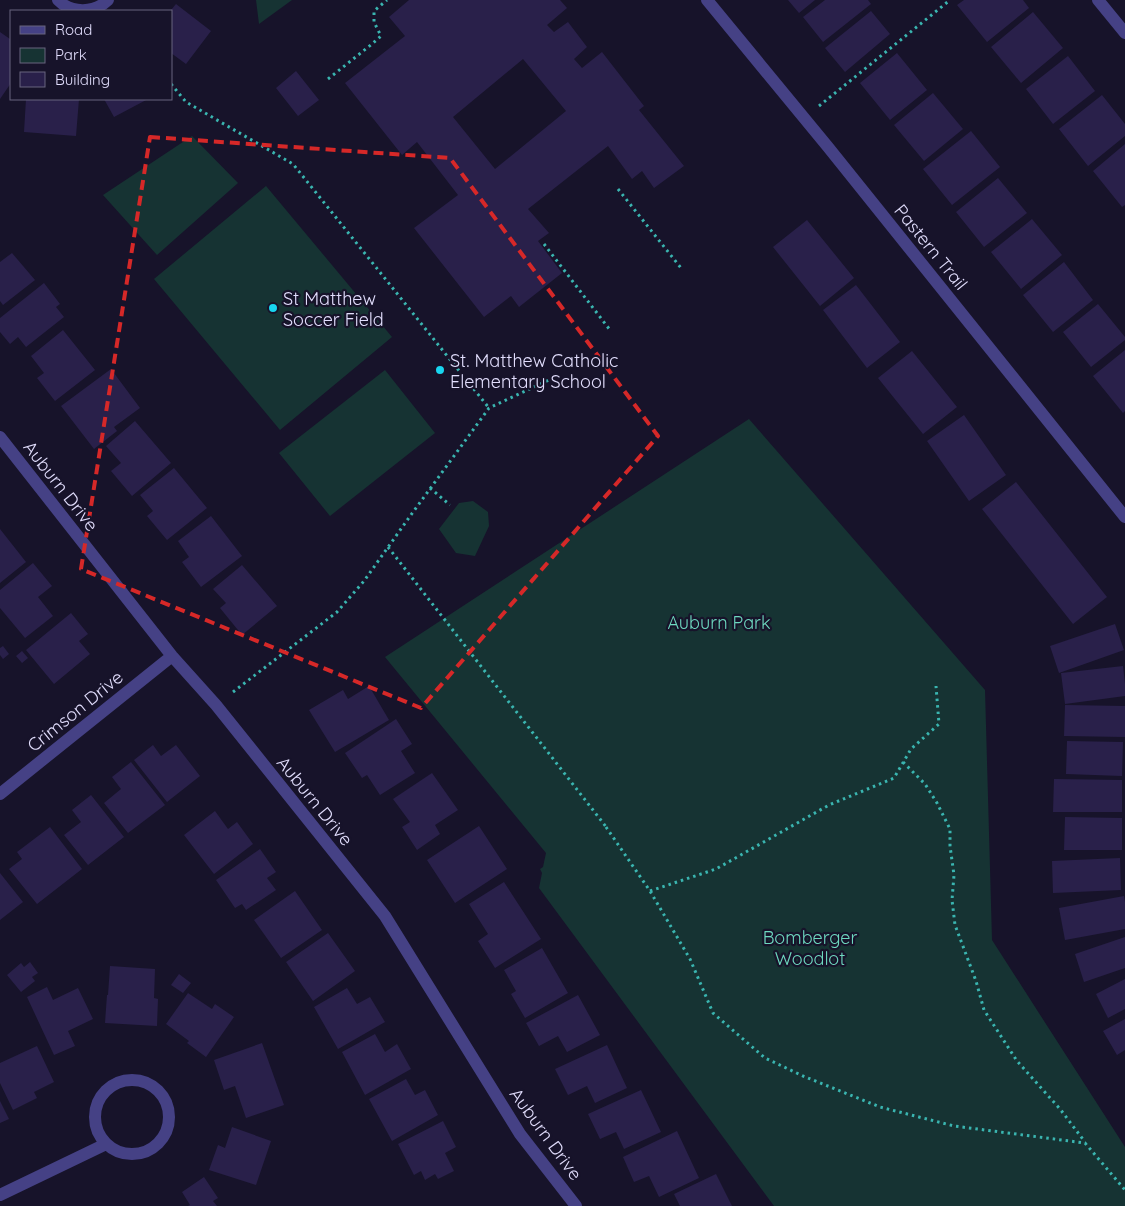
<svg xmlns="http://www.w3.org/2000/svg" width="1125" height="1206" font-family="Quicksand,sans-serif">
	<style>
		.green { fill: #163333 }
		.building { fill: #29204a; fill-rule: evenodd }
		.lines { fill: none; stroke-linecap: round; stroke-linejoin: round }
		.path { stroke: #3ab5b0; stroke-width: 3; stroke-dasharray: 2.5 4; stroke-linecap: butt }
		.minor { stroke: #454185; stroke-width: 12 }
		.marked { fill: none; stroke: #d62828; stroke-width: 4; stroke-dasharray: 10 6; stroke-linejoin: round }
		.poi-dot { fill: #18d5ef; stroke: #17132a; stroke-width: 2 }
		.labels { text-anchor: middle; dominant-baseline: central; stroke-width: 4.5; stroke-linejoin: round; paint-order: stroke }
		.street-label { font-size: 18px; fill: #e2defd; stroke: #17132a }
		.poi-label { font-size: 18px; fill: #e2defd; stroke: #17132a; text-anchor: start }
		.park-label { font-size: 18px; fill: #6ed9c0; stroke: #17132a }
	</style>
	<rect width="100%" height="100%" fill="#17132a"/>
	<path class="green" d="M256,0H292L259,24Z
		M192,136L238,183L157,255L103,195Z
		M266,186L392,337L280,430L154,279Z
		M385,370L435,433L330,516L279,453Z
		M749,419L985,690L992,940L1125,1147V1206H774L539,888L542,873L540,869L543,867L546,853L385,657Z
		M473,501L488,512L489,526L475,556L456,553L439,529L459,503Z"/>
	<path class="building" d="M409,0H560L567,8L547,25L554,32L568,22L587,47L574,59L582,68L602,52L644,106L639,110L684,166L654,188L642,171L632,179L608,146L528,209L549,233L538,241L562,273L519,307L511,296L484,317L414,228L458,195L417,142L402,155L345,83L405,36L389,17ZM523,59L566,111L495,169L453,117Z
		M788,0H815L799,13Z
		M825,0H868L871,4L823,42L803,17Z
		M964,0H1023L1029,8L987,42L957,5Z
		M176,4L211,31L186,64L171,53V10Z
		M871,11L890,34L845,72L825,48Z
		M1033,12L1063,48L1021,83L991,47Z
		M0,32L10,39L11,38V83L0,99Z
		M897,53L927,90L890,120L860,83Z
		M1068,56L1095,91L1053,124L1026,89Z
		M296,71L319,100L298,116L276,88Z
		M933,93L963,129L924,161L894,125Z
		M1102,95L1125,124V136L1088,166L1059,129Z
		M26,99H79L76,136L24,132Z
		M104,99H148L114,117Z
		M971,131L1000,167L952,205L923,169Z
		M1125,144V205L1122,207L1093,171Z
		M998,178L1027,213L984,247L956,212Z
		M1032,219L1062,255L1021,289L991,252Z
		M807,220L854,278L820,306L773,247Z
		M12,253L35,280L3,305L0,301V262Z
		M1064,262L1093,300L1053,332L1023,295Z
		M44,283L60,304L56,307L64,317L26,347L18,337L10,344L0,332V318Z
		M856,285L900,342L867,368L823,310Z
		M1098,304L1125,337V340L1091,367L1063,332Z
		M63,330L95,370L55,401L37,378L44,373L31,356Z
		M1125,350V411L1123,413L1093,376Z
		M912,351L957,407L923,434L878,378Z
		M111,369L140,408L114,427L117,431L94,449L61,406Z
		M964,415L1006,475L969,501L927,441Z
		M135,421L171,463L132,496L111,471L121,463L106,446Z
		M174,468L207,508L167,540L147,516L153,511L140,495Z
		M1016,482L1107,597L1073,624L982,509Z
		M211,516L242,556L201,587L182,562L189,557L178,541Z
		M0,529L26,562L0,583Z
		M33,563L52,586L38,597L53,616L25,638L0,608V590Z
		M242,565L277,606L242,635L220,608L226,603L213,589Z
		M71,613L88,634L79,641L90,654L54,684L26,650Z
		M1115,624L1124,650L1059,673L1050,646Z
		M3,646L9,654L3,659L0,655V648Z
		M22,651L28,658L22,663L16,656Z
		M1123,666L1125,684V696L1065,704L1061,673Z
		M369,686L389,720L335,752L309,710L343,690L348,699Z
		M1065,705L1125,706V737L1064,736Z
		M396,719L412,744L401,751L415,773L380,795L367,775L362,778L345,753Z
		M1067,741L1123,742L1122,776L1066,774Z
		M153,745L161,756L176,745L200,776L167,802L134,760Z
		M131,762L165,805L128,833L104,803L121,789L112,777Z
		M432,773L458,810L435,825L440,834L417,850L402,827L410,822L393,799Z
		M1054,779L1122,780V812H1053Z
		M91,795L124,837L88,865L64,835L81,822L72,810Z
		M215,811L228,829L237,822L253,844L214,874L184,835Z
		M1065,817L1122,818V850H1064Z
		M479,826L507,869L455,903L427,860Z
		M50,827L82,869L37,904L9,869L22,859L17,852Z
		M260,849L276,872L267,878L276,890L246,910L242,904L235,908L216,880Z
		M1120,858L1121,890L1053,893L1052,861Z
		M0,873L23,902L0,920Z
		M504,882L541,939L495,968L478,941L488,934L469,904Z
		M295,891L322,930L281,958L254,920Z
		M1124,896L1125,902V929L1065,940L1059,908Z
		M328,933L355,971L313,1001L286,962Z
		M1125,937V968L1084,982L1075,954Z
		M542,948L568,993L525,1018L511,994L516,991L504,970Z
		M30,962L38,973L32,977L35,981L21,992L7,975L21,963L24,967Z
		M110,966L155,969L154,998L158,999L157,1026L105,1023L107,995H108Z
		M179,974L191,983L183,993L171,985Z
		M1125,979V1009L1108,1018L1096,994Z
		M47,987L53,1000L78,988L93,1019L68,1031L75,1046L54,1055L27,997Z
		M347,988L357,1004L370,997L385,1022L338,1049L314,1007Z
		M188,993L212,1009L215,1004L234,1017L206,1057L187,1043L189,1041L166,1024Z
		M578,995L600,1035L567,1052L558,1036L539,1046L526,1023Z
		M1125,1019V1050L1117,1055L1103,1031Z
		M375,1034L385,1052L397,1044L411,1069L365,1095L342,1052Z
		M262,1043L284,1105L246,1118L235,1086L224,1090L214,1060Z
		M607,1045L627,1088L595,1103L587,1086L568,1095L555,1069Z
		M37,1046L54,1082L34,1092L37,1098L13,1110L0,1083V1063Z
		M406,1079L415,1095L425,1090L438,1115L392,1141L369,1099Z
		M641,1090L661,1132L624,1149L616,1132L600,1139L588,1114Z
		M0,1101L9,1119L0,1123Z
		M443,1121L456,1147L445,1153L454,1171L438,1179L435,1174L425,1180L421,1171L414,1175L398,1144Z
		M232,1127L271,1141L256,1185L209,1170L218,1145L225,1148Z
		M677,1131L699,1178L659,1197L649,1176L634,1182L623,1157Z
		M716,1174L732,1206H680L674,1194Z
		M204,1177L218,1198L213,1201L217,1206H188L190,1205L182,1192Z"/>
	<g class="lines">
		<path class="path" d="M328,79L372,44L381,36L374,22V11L387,0
			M171,84L186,102L293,164L489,408
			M819,106L950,0
			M618,189L681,268
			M544,244L610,330
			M430,488L450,505
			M388,547L607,828
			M233,692L337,612L364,581L413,512L489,408L551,379
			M903,762L925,784L937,803L950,829V846L954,875L952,900L955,925L976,981L984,1010L1017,1061L1060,1109L1085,1142
			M606,827L650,891L690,959L713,1013L765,1058L803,1076L880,1107L954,1126L1085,1143L1125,1190
			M650,891L716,869L829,805L894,778L911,749L939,724L936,686"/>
		<path class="minor" d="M58,0C71,14 95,13 108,0
			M707,0L828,147L1125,517
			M1098,0L1125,33
			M0,437L172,656L216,705L385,916L520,1134L576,1206
			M0,794L172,656
			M95 1117a37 37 0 1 1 74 0a37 37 0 1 1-74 0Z
			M0,1195L106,1144"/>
	</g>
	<path class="marked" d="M150,137L450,158L658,436L421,708L81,569Z"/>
	<g class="poi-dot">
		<circle cx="273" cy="308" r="5"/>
		<circle cx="440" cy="370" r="5"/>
	</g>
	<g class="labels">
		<g class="street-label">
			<text transform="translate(931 247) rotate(51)">Pastern Trail</text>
			<text transform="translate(61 486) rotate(52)">Auburn Drive</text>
			<text transform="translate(75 711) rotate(-39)">Crimson Drive</text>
			<text transform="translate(315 801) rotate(51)">Auburn Drive</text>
			<text transform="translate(546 1134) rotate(54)">Auburn Drive</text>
		</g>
		<g class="poi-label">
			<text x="283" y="298">St Matthew<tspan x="283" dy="21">Soccer Field</tspan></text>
			<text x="450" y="360">St. Matthew Catholic<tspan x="450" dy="21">Elementary School</tspan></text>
		</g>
		<g class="park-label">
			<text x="719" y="622">Auburn Park</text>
			<text x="810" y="937">Bomberger<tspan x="810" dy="21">Woodlot</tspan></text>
		</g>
	</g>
	<rect x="10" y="10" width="162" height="90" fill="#17132a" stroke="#68647e"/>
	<rect x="20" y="26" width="25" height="8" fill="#454185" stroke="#68647e"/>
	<text x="55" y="35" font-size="15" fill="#e2defd">Road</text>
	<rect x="20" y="48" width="25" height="15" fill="#163333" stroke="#68647e"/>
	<text x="55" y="60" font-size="15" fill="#e2defd">Park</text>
	<rect x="20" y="72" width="25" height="15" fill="#29204a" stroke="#68647e"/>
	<text x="55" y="85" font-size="15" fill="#e2defd">Building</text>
</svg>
